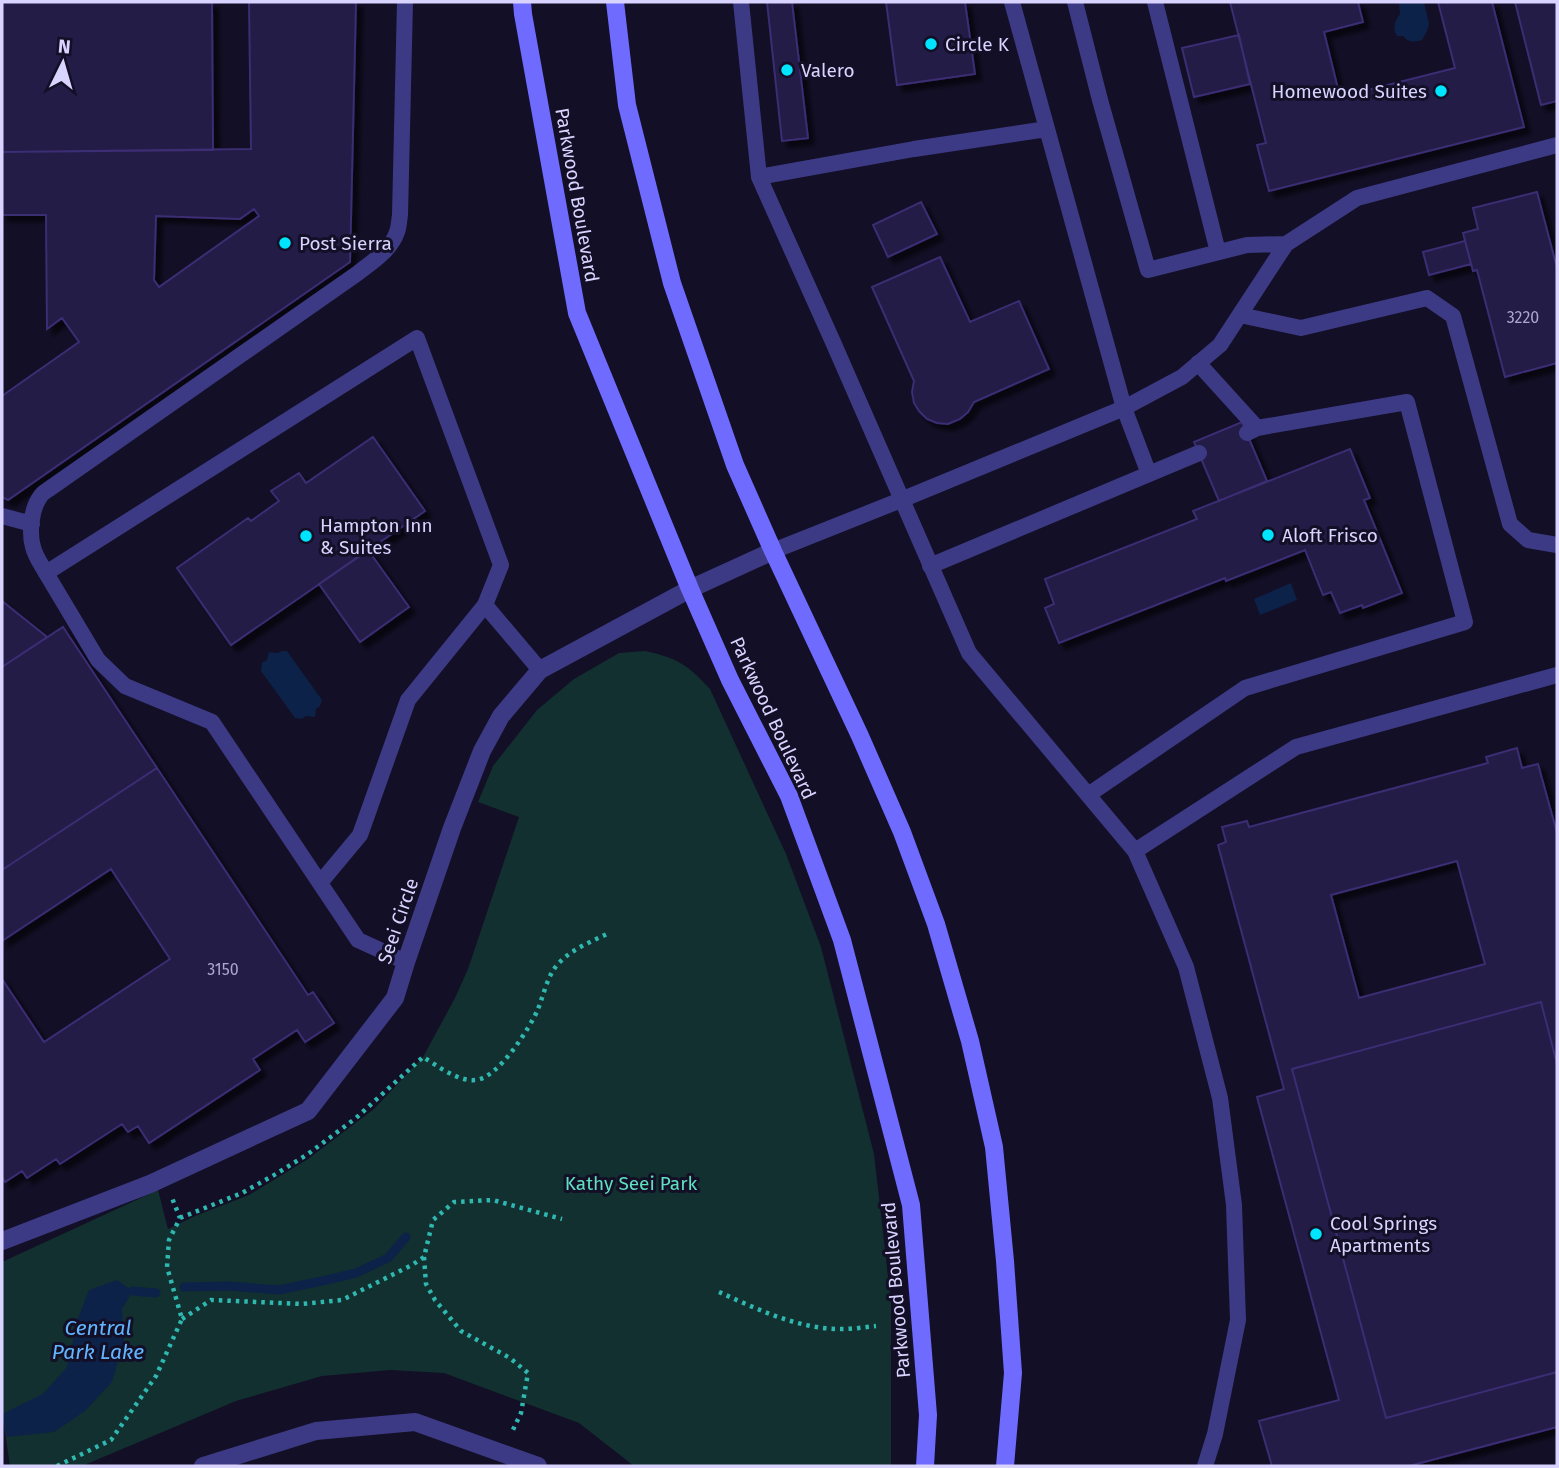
<svg xmlns="http://www.w3.org/2000/svg" width="1559" height="1468" font-family="'Fira Sans',sans-serif">
	<style>
		.green { fill: #12302f }
		.water { fill: #0c2248 }
		.lines { fill: none; stroke-linecap: round; stroke-linejoin: round }
		.stream { stroke: #0c2248; stroke-width: 9 }
		.building { fill: #241b47; stroke: #3b2d73; stroke-width: 2; fill-rule: evenodd; filter: url(#shadow) }
		.path { stroke: #2fb8b0; stroke-width: 4.5; stroke-dasharray: 3.5 5; stroke-linecap: butt }
		.lane { stroke: #3d3a85; stroke-width: 16 }
		.street { stroke: #3d3a85; stroke-width: 18 }
		.secondary { stroke: #6f6bff; stroke-width: 18 }
		.poi-dot { fill: #00e5ff; stroke: #130f26; stroke-width: 2.5 }
		.labels { text-anchor: middle; dominant-baseline: central; stroke-width: 6; stroke-linejoin: round; paint-order: stroke }
		.number-label { font-size: 16px; fill: #aca6d1 }
		.poi-label { font-size: 19px; fill: #d9d4ff; stroke: #130f26; text-anchor: start }
		.street-label { font-size: 19px; fill: #d9d4ff; stroke: #130f26 }
		.park-label { font-size: 19px; fill: #5fe0c0; stroke: #130f26 }
		.water-label { font-size: 21px; font-style: italic; fill: #62b6ff; stroke: #130f26 }
	</style>
	<defs>
		<filter id="shadow"><feDropShadow dx="6" dy="6" stdDeviation="2" flood-color="#0009"/></filter>
	</defs>
	<rect width="100%" height="100%" fill="#130f26"/>
	<path class="green" d="M645,651C677,658 687,664 710,689L786,854L821,947L874,1154L891,1302V1466H634L579,1423L444,1373L390,1370L322,1376L236,1401L82,1466H10L2,1412V1262L158,1190L168,1229L195,1216L249,1195L308,1159L374,1109L423,1057L455,998L468,969L519,817L478,802L493,766L537,710L574,679L619,653Z"/>
	<path class="water" d="M1399,2H1424L1429,24L1427,31L1422,40C1414,42 1409,43 1403,36H1397C1392,27 1395,21 1400,14Z
		M1291,583L1297,600L1260,615L1254,599Z
		M282,651H287L322,700L320,706L316,709L315,717L306,716L302,719L295,718L261,671L262,663L267,660L269,652L278,653Z
		M117,1280L133,1291L122,1309L124,1340L112,1382L85,1411L54,1432L6,1437L2,1414L43,1394L67,1367L78,1318L89,1290Z"/>
	<g class="lines">
		<path class="stream" d="M184,1287L230,1286L279,1290L322,1281L356,1273L388,1258L406,1237
			M133,1291L156,1293"/>
	</g>
	<path class="building" d="M2,2H212L213,150L2,152Z
		M249,2H356L350,262L8,500L2,497V396L79,342L62,318L47,329L46,215H2V152L251,149ZM254,209L259,216L159,287L154,280L156,216L240,219Z
		M767,2H792L808,138L782,141Z
		M886,2H965L975,74L897,85Z
		M1230,2H1358L1363,22L1324,32L1340,97L1455,68L1438,2H1492L1524,127L1269,191L1257,145L1266,143Z
		M1515,2H1557V101L1541,105Z
		M1239,35L1250,84L1194,97L1182,48Z
		M1537,192L1557,268V363L1505,377L1477,270L1473,271L1463,233L1478,229L1473,208Z
		M921,202L937,234L888,257L873,225Z
		M1465,241L1471,264L1429,275L1423,252Z
		M940,257L970,322L1019,301L1049,369L974,402L968,412L960,419L948,424L937,423L927,419L919,411L914,403L912,392L914,381L872,287Z
		M1242,422L1267,481L1219,501L1194,442Z
		M373,437L425,511L231,645L177,568L248,518L251,521L279,501L271,491L299,473L306,483Z
		M1350,449L1370,498L1364,500L1402,593L1363,608L1362,605L1340,613L1331,592L1323,595L1305,550L1226,581L1225,578L1059,643L1045,608L1054,604L1045,579L1197,519L1193,511Z
		M368,550L409,607L360,642L319,584Z
		M2,601L47,637L2,667Z
		M63,627L157,768L2,870V667Z
		M1517,748L1522,768L1538,764L1557,833V1064L1541,1002L1292,1069L1386,1418L1557,1372V1427L1409,1466H1272L1259,1421L1339,1400L1257,1097L1284,1089L1218,845L1226,842L1222,827L1247,821L1249,827L1488,763L1486,757ZM1457,861L1485,964L1359,998L1331,895Z
		M157,768L308,995L313,992L334,1023L305,1042L297,1030L253,1059L260,1070L149,1143L138,1126L128,1132L122,1124L60,1164L56,1159L27,1178L22,1171L5,1182L2,1177V979L44,1042L170,959L111,869L2,941V870Z
		M1541,1002L1557,1064V1372L1386,1418L1292,1069Z"/>
	<g class="lines">
		<path class="path" d="M180,1218L242,1193L276,1174L308,1154L356,1118L423,1057C438,1066 458,1082 476,1080C498,1078 530,1028 538,1009C544,994 547,977 557,965C570,950 590,942 607,934
			M424,1257L426,1284L435,1300L461,1331L510,1358L528,1373L521,1413L511,1434
			M719,1292C757,1309 800,1330 843,1329C854,1329 865,1327 876,1326
			M182,1319L211,1300L302,1304L342,1300L412,1265L424,1257L433,1220L454,1202L493,1200L562,1219
			M57,1466L111,1440L156,1376L182,1319L167,1267L169,1240L180,1218L172,1198"/>
		<path class="lane" d="M741,2L759,177L833,342L969,653L1135,851
			M1012,2L1124,408L1149,474
			M1075,2L1100,100L1148,270L1247,245L1286,244
			M1155,2L1218,252
			M759,177L914,149L1047,129
			M1240,315L1301,328L1427,298L1453,316L1510,524L1528,540L1557,545
			M1198,363L1257,428
			M2,516L32,524
			M773,551L901,500L1124,408L1182,377L1220,345L1286,244L1357,198L1557,145
			M930,566L1199,453
			M46,573C41,564 35,556 33,547C29,533 31,509 40,497C42,493 46,491 49,489L358,273C372,262 391,250 397,232C399,227 399,221 400,215L405,2
			M1088,795L1245,688L1465,622L1407,402L1257,428L1247,433
			M320,883L360,835L408,700L485,605
			M406,962L358,940L212,722L125,686L98,660L46,573L417,338L501,565L485,605L540,670
			M1205,1466L1215,1434L1238,1320L1234,1205L1220,1098L1186,967L1135,851L1296,747L1557,675"/>
		<path class="street" d="M2,1241L150,1184L308,1111L395,998L406,962L452,828L482,751L501,716L540,670L690,589L773,551
			M203,1466L316,1431L415,1422L538,1466"/>
		<path class="secondary" d="M522,2L523,14L577,313L690,589L730,680L789,796L842,940L911,1205L928,1415L925,1466
			M615,2L627,105L672,283L735,465L773,551L860,736L902,832L936,924L970,1041L994,1147L1005,1261L1013,1373L1005,1466"/>
	</g>
	<g class="poi-dot">
		<circle cx="931" cy="44" r="7"/>
		<circle cx="787" cy="70" r="7"/>
		<circle cx="1441" cy="91" r="7"/>
		<circle cx="285" cy="243" r="7"/>
		<circle cx="1268" cy="535" r="7"/>
		<circle cx="306" cy="536" r="7"/>
		<circle cx="1316" cy="1234" r="7"/>
	</g>
	<g class="labels">
		<g class="number-label">
			<text x="1523" y="317">3220</text>
			<text x="223" y="969">3150</text>
		</g>
		<g class="poi-label">
			<text x="945" y="44">Circle K</text>
			<text x="801" y="70">Valero</text>
			<text x="1427" y="91" text-anchor="end">Homewood Suites</text>
			<text x="299" y="243">Post Sierra</text>
			<text x="320" y="525">Hampton Inn<tspan x="320" dy="22">&amp; Suites</tspan></text>
			<text x="1282" y="535">Aloft Frisco</text>
			<text x="1330" y="1223">Cool Springs<tspan x="1330" dy="22">Apartments</tspan></text>
		</g>
		<g class="street-label">
			<text transform="translate(577 195) rotate(80)">Parkwood Boulevard</text>
			<text transform="translate(773 718) rotate(65)">Parkwood Boulevard</text>
			<text transform="translate(398 921) rotate(-71)">Seei Circle</text>
			<text transform="translate(896 1290) rotate(-95)">Parkwood Boulevard</text>
		</g>
		<g class="park-label">
			<text x="631" y="1183">Kathy Seei Park</text>
		</g>
		<g class="water-label">
			<text x="98" y="1328">Central<tspan x="98" dy="24">Park Lake</tspan></text>
		</g>
	</g>
	<rect width="1559" height="1468" fill="none" stroke="#d9d4ff" stroke-width="7"/>
	<g transform="translate(63 63) rotate(5)" stroke="#130f26" stroke-width="5" paint-order="stroke">
	<path d="M0-5L12 26L0 18L-12 26Z" fill="#d9d4ff"/>
	<text y="-10" font-size="19" font-weight="bold" text-anchor="middle" fill="#d9d4ff">N</text>
	</g>
</svg>
